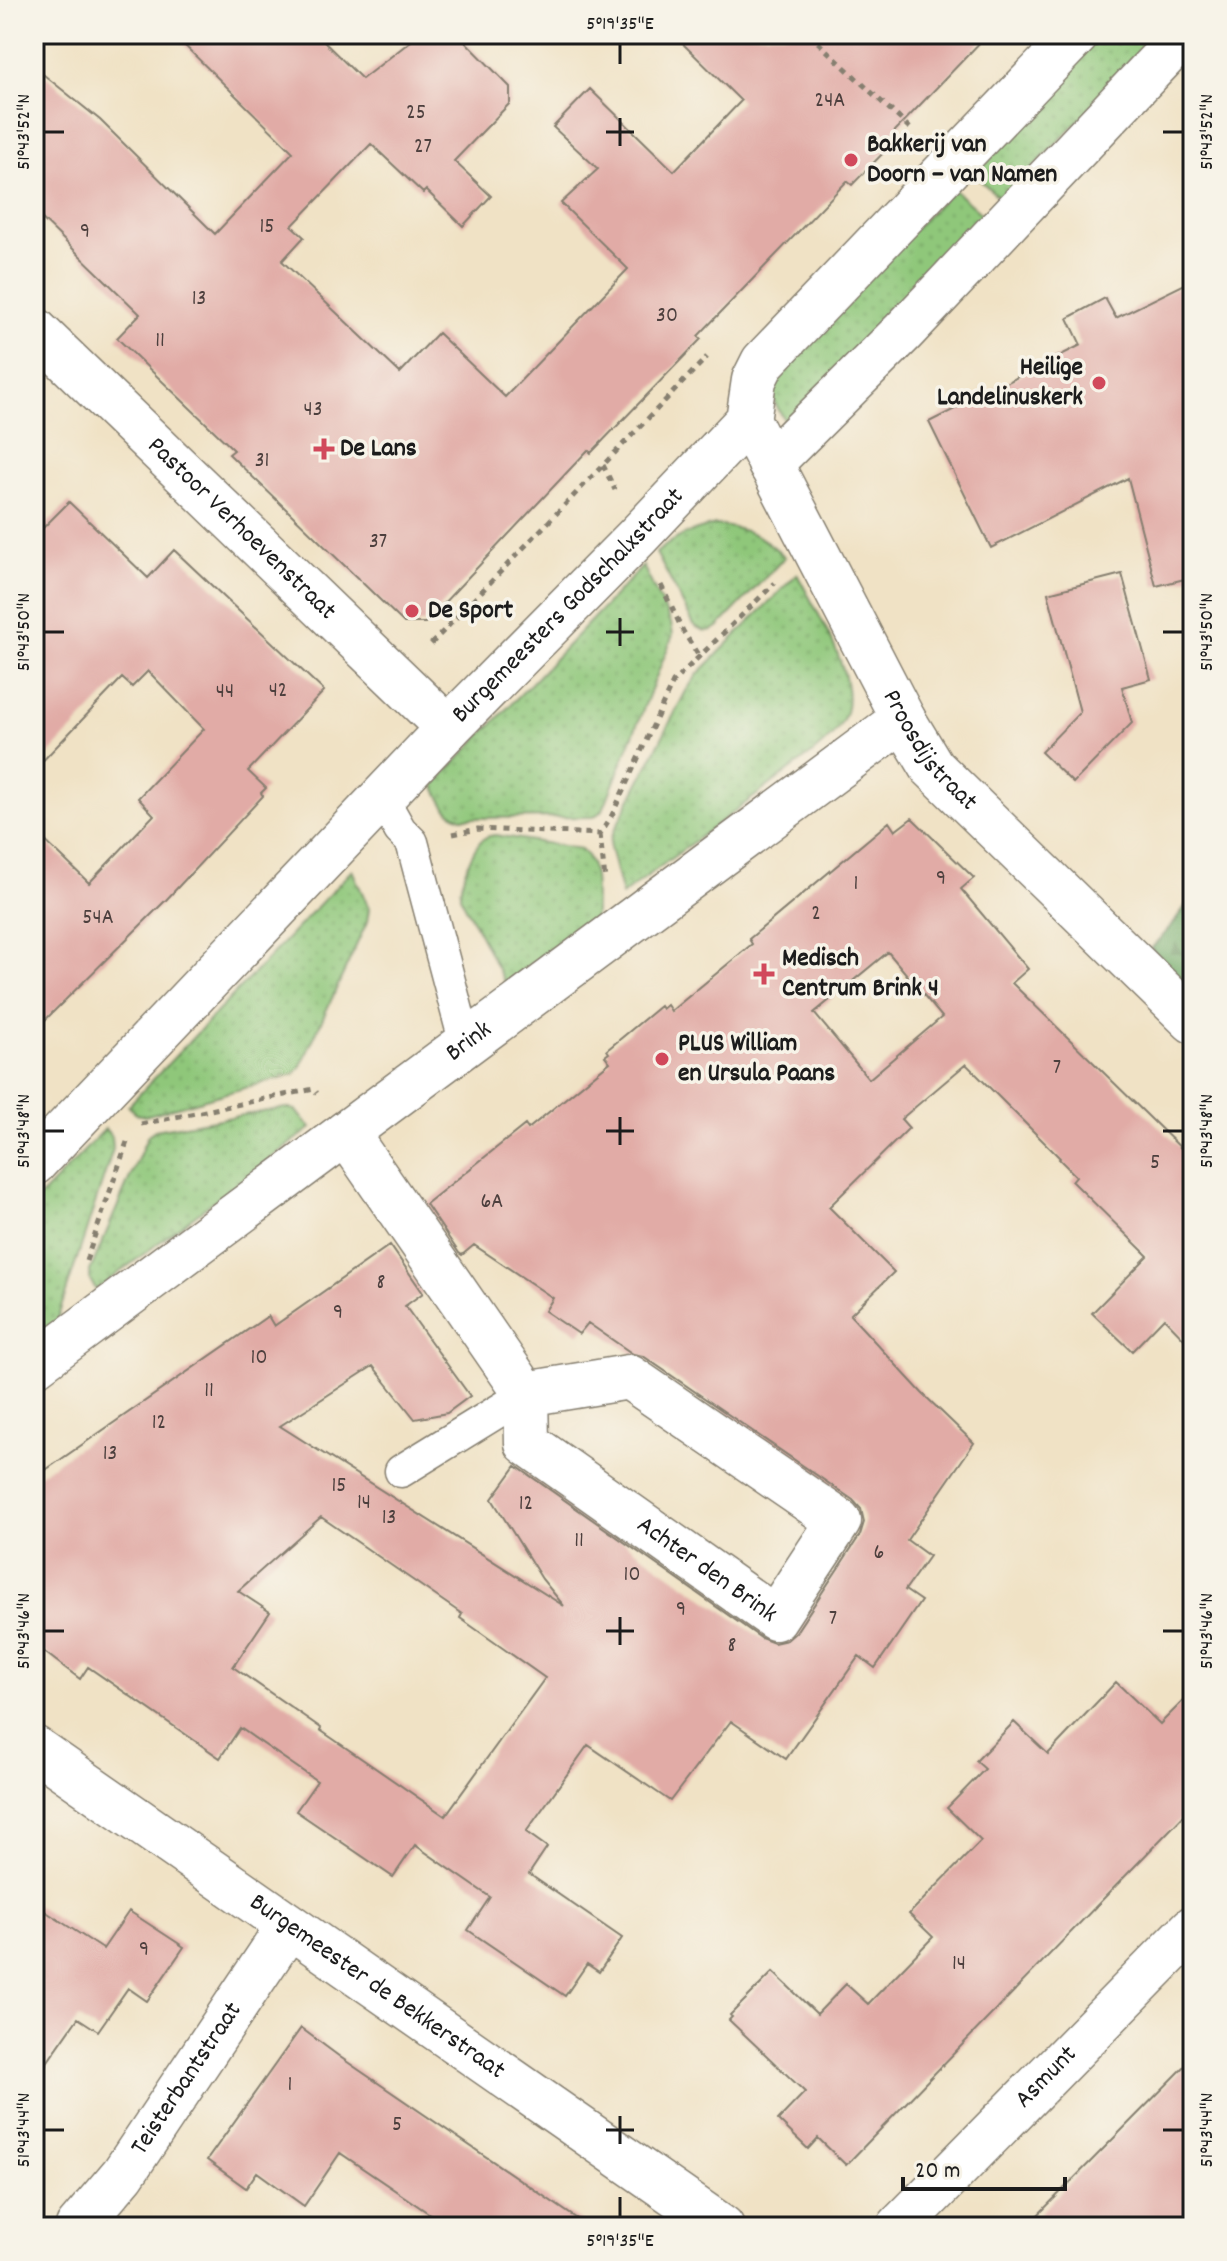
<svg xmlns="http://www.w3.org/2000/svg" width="1227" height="2261" font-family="Dekko,sans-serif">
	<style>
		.grass { fill: url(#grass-dots); stroke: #56724b; stroke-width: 2 }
		.forest { fill: url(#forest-firs); stroke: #486443; stroke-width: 2 }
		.building { fill: #e1aba6; fill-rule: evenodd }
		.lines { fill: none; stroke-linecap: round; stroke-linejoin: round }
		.lane-casing { stroke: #867f70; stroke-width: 35 }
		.street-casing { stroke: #867f70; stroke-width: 47 }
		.path { stroke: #867f70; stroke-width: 5; stroke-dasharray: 6 6; stroke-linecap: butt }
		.lane { stroke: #fff; stroke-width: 32 }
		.street { stroke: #fff; stroke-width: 44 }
		.ticks { fill: none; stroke: #1c1c1c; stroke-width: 3 }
		.poi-dot { fill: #d1495b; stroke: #f7f3e8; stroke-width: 3 }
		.labels { text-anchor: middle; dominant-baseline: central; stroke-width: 7; stroke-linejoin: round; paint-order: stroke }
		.number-label { font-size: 22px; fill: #4d403e }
		.poi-label { font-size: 26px; font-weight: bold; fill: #1c1c1c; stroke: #f7f3e8; text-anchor: start }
		.street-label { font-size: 26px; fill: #1c1c1c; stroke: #f7f3e8 }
		.neatline { fill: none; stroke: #1c1c1c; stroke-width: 3 }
		.ticks-label { font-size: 20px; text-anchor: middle; fill: #1c1c1c }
	</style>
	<defs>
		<pattern id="grass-dots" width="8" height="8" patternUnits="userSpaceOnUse" patternTransform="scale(2)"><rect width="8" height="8" fill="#8fc77a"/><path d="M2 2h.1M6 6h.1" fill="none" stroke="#7baa69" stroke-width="1.8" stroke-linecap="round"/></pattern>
		<pattern id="forest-firs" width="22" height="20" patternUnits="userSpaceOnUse" patternTransform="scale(2)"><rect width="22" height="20" fill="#73ac6a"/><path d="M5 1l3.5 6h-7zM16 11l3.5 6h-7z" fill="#5e8b56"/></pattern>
	</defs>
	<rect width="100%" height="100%" fill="#f7f3e8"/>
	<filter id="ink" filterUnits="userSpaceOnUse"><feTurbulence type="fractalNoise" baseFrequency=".0125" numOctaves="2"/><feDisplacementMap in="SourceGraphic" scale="16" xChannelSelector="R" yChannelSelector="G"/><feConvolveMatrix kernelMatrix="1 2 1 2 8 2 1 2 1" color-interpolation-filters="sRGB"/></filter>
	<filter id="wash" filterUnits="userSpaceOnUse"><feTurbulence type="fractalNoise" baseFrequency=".006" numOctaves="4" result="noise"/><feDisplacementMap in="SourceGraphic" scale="32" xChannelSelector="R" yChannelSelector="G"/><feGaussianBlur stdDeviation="1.8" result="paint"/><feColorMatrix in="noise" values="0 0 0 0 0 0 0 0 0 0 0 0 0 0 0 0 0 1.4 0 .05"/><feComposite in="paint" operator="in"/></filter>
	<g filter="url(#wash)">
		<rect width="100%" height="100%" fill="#f0e2c5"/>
		<path class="grass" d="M1102,34H1161L1002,200L970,171Z
			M953,189L986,218L788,426L764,384Z
			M716,525C748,529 762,535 785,557L718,627C709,633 703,632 694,625L656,553C675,537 692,530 716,525Z
			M643,566L671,623L673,635L603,810L594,817L462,818C445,813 441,799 434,785Z
			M797,574C815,610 863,681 843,720C836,734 824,743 813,753L622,895L610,848L611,837L686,691L698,674Z
			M496,835L581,849C599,864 594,895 595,917L505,983L460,896C459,883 473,847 483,839C488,835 490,836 496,835Z
			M352,870L369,908L367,922L300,1068L294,1074L145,1116L136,1114L128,1106Z
			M286,1108L295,1110L311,1128L96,1290L90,1280V1271L148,1135L155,1130Z
			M105,1129L112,1137L113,1149L57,1320L34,1337V1203Z"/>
		<path class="forest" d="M1193,895V991L1151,949L1174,923Z"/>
		<g id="blocks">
			<path class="building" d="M173,34H316L362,79L420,34H458L510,87V103L454,161L491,196L463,226L426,190L423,193L371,144L292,226L304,237L282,261L400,373L438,333L505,397L628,269L561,203L598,169L553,127L590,89L674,171L741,101L673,34H988L895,131L891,145L852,185L847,181L698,336L701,339L591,453L588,450L425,623H404L229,454L234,450L117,338L140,314L34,211V67L100,120L215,234L293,152Z
				M1193,280V577L1156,586L1128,478L991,548L929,422L1081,345L1068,318L1105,298L1116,318Z
				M69,502L148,578L174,550L324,691L248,771L266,788L261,793L263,796L166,900L34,1031V830L89,883L154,815L138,798L204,729L148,671L132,687L122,678L34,770V537Z
				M1122,574L1151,679L1122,687L1132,723L1073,783L1041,752L1080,712L1048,593Z
				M912,818L974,878L961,889L1028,969L1012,983L1193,1160V1348L1164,1318L1132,1351L1092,1313L1148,1256L1072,1181L1076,1176L1059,1159L1060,1158L966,1064L901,1119L909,1128L829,1207L894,1272L850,1315L922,1393L974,1443L907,1540L929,1556L905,1590L921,1601L875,1668L859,1656L786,1759L731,1721L670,1801L588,1745L526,1832L547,1847L529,1874L622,1938L599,1972L587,1964L565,1996L468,1930L490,1897L415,1845L393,1877L296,1811L317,1781L240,1728L220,1758L88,1667L80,1679L34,1644V1478L268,1316L274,1326L390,1245L423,1293L405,1306L470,1396L447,1413L415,1419L373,1366L280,1426L564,1606L542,1579L492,1499L516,1466L761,1638L774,1643L787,1640L796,1632L860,1535L864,1522L861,1509L853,1500L643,1356L633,1354L588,1323L579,1334L545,1311L553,1298L474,1245L462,1255L459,1253L426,1204L525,1125L528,1129L610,1062L605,1056L609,1053L607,1050L660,1006L662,1009L667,1005L671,1011L752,944L749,939L889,822L895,831ZM888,952L942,1017L869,1079L814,1013ZM321,1517L462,1614L460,1618L545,1678L445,1816L320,1730L321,1728L233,1667L270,1612L238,1591Z
				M1116,1682L1160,1724L1193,1691V1806L846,2165L818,2138L808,2149L778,2120L805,2092L729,2020L732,2017L730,2015L773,1972L817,2014L846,1984L868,2004L933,1937L909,1914L981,1841L947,1808L985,1769L976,1761L1014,1722L1048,1754Z
				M34,1904L103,1949L129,1911L184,1947L147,2001L128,1988L98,2031L78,2018L34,2081Z
				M301,2028L340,2057L589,2227H449L340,2153L304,2206L257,2172L246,2188L207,2160Z
				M1193,2058V2206L1173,2227H1026Z"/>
		</g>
	</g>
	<g filter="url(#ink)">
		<use href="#blocks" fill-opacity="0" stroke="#867f70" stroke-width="2"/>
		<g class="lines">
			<g class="lane-casing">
				<path id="lane" d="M382,798L400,830L412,842L466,1045
					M401,1471L526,1394"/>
			</g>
			<g class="street-casing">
				<g id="street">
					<path id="s1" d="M34,329L448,728"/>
					<path id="s2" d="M748,420L903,719L932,767L1193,1021"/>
					<path d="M770,464L903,332L1185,34"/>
					<path id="s3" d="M346,1133L526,1394L527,1443L775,1618L839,1521L629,1377L526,1394"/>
					<path id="s4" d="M34,1163L448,728L637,537L748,420L754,380L763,362L1077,34"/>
					<path id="s5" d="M34,1365L903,719"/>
					<path id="s6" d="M34,1748L722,2227"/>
					<path id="s7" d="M78,2227L123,2174L289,1926"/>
					<path id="s8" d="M899,2227L1193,1928"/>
				</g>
			</g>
			<path class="path" d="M809,34L914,132
				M603,465L615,490
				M661,585L683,631L700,658
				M431,644L707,357
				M453,834L478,829L600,834L612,815L673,682L775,583
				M600,834L605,880
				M141,1124L314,1089L317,1093
				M86,1261L127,1142"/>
			<use href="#lane" class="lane"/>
			<use href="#street" class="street"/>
		</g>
	</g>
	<path class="ticks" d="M620,44V64M620,118V146M44,132H64M606,132H634M1163,132H1183M620,618V646M44,632H64M606,632H634M1163,632H1183M620,1117V1145M44,1131H64M606,1131H634M1163,1131H1183M620,1617V1645M44,1631H64M606,1631H634M1163,1631H1183M620,2116V2144M44,2130H64M606,2130H634M1163,2130H1183M620,2197V2217"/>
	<g class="poi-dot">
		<circle cx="851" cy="160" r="8"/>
		<circle cx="1099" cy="383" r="8"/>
		<path d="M320 437h8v8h8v8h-8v8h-8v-8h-8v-8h8z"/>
		<circle cx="412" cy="611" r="8"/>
		<path d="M760 962h8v8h8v8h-8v8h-8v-8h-8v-8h8z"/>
		<circle cx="662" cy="1059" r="8"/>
	</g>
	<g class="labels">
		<g class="number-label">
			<text x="830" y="101">24A</text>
			<text x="416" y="113">25</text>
			<text x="423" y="147">27</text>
			<text x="267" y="227">15</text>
			<text x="85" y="232">9</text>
			<text x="199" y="299">13</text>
			<text x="667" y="316">30</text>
			<text x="160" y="341">11</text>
			<text x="313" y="410">43</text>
			<text x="262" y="461">31</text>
			<text x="378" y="542">37</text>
			<text x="278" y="691">42</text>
			<text x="225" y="692">44</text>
			<text x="941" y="879">9</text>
			<text x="856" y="884">1</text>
			<text x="816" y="914">2</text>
			<text x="98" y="918">54A</text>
			<text x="1057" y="1068">7</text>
			<text x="1155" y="1163">5</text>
			<text x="492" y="1202">6A</text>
			<text x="381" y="1283">8</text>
			<text x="338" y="1313">9</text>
			<text x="259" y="1358">10</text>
			<text x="209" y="1391">11</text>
			<text x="159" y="1423">12</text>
			<text x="110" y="1454">13</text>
			<text x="339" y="1486">15</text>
			<text x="364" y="1503">14</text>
			<text x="526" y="1504">12</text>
			<text x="389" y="1518">13</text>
			<text x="579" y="1541">11</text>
			<text x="879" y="1553">6</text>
			<text x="632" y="1575">10</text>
			<text x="681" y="1610">9</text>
			<text x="833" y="1619">7</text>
			<text x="732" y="1646">8</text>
			<text x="144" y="1950">9</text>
			<text x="959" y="1964">14</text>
			<text x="290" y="2085">1</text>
			<text x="397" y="2125">5</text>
		</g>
		<g class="poi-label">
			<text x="867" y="145">Bakkerij van<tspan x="867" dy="30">Doorn – van Namen</tspan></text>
			<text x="1083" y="368" text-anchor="end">Heilige<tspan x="1083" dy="30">Landelinuskerk</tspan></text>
			<text x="340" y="449">De Lans</text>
			<text x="428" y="611">De Sport</text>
			<text x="782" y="959">Medisch<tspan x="782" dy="30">Centrum Brink 4</tspan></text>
			<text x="678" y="1044">PLUS William<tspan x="678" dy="30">en Ursula Paans</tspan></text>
		</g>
		<g class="street-label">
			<text stroke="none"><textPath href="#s1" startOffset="288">Pastoor Verhoevenstraat</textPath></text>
			<text stroke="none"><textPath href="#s4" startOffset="772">Burgemeesters Godschalxstraat</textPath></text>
			<text stroke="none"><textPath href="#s2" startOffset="378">Proosdijstraat</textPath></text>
			<text stroke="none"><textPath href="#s5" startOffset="542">Brink</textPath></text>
			<text stroke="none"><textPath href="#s3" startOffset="586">Achter den Brink</textPath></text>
			<text stroke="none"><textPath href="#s6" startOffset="418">Burgemeester de Bekkerstraat</textPath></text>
			<text stroke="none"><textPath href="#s8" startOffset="210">Asmunt</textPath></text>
			<text stroke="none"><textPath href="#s7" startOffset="184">Teisterbantstraat</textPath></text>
		</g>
	</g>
	<rect width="1227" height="2261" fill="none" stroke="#f7f3e8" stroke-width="88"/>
	<path d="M903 2177v12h162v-12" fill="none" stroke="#1c1c1c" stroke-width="4"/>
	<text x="915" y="2177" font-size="24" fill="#1c1c1c" stroke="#f7f3e8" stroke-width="6" paint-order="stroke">20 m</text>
	<rect x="44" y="44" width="1139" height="2173" class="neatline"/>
	<g class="ticks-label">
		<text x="620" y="29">5°19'35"E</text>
		<text transform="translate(22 132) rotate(-90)" y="7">51°43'52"N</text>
		<text transform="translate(1205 132) rotate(-90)" y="7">51°43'52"N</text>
		<text transform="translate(22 632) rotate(-90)" y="7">51°43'50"N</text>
		<text transform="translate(1205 632) rotate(-90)" y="7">51°43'50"N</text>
		<text transform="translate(22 1131) rotate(-90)" y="7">51°43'48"N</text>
		<text transform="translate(1205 1131) rotate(-90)" y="7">51°43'48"N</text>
		<text transform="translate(22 1631) rotate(-90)" y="7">51°43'46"N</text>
		<text transform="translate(1205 1631) rotate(-90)" y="7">51°43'46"N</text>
		<text transform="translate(22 2130) rotate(-90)" y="7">51°43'44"N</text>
		<text transform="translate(1205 2130) rotate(-90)" y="7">51°43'44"N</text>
		<text x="620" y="2246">5°19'35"E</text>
	</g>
</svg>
